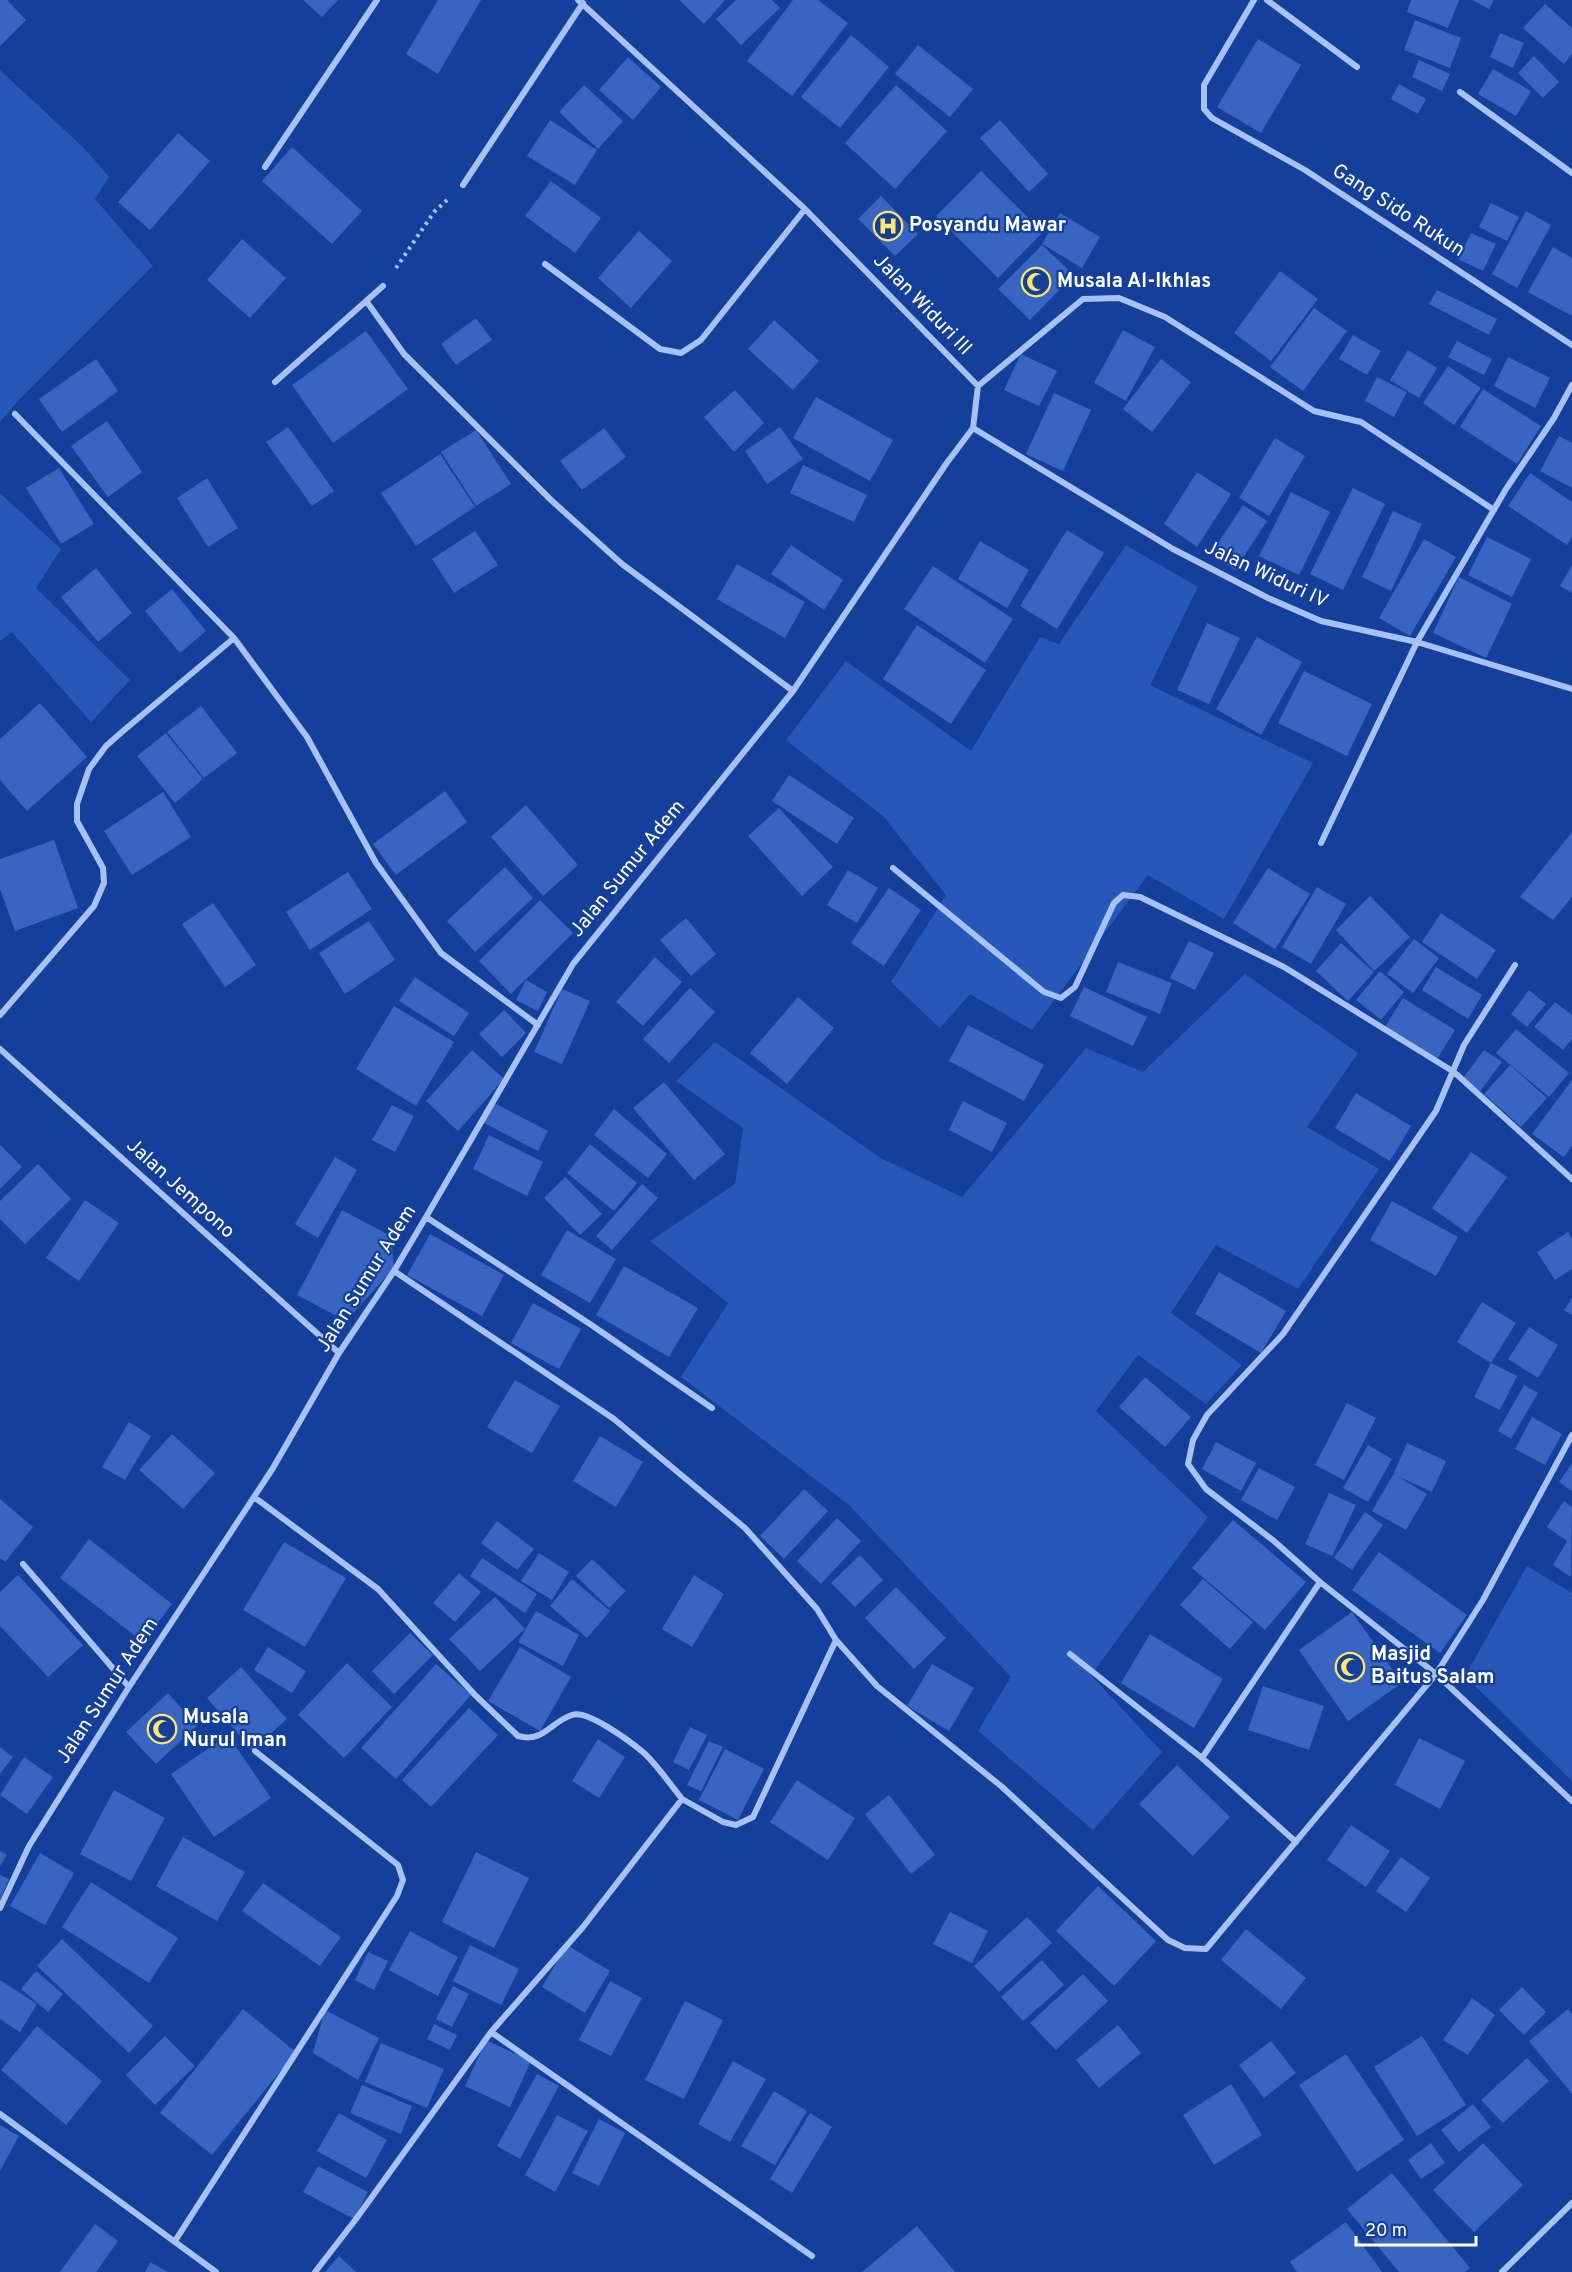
<svg xmlns="http://www.w3.org/2000/svg" width="1572" height="2272" font-family="Overpass,sans-serif">
	<style>
		.green { fill: #2657b9 }
		.building { fill: #3865c1 }
		.lines { fill: none; stroke-linecap: round; stroke-linejoin: round }
		.path { stroke: #a8c1f3; stroke-width: 4; stroke-dasharray: 3 4.5; stroke-linecap: butt }
		.minor { stroke: #a8c1f3; stroke-width: 6 }
		.labels { text-anchor: middle; dominant-baseline: central; stroke-width: 4.5; stroke-linejoin: round; paint-order: stroke }
		.street-label { font-size: 20px; fill: #fff; stroke: #143f9b }
		.poi-label { font-size: 20px; font-weight: bold; fill: #fff; stroke: #143f9b; text-anchor: start }
	</style>
	<rect width="100%" height="100%" fill="#143f9b"/>
	<path class="green" d="M0,70L86,150L109,177L95,199L153,266L17,402L0,422Z
		M0,493L61,549L36,588L130,680L91,722L12,632L0,641Z
		M1126,545L1198,587L1150,685L1313,763L1224,919L1148,875L1032,1030L970,994L940,1028L891,982L946,895L884,817L786,740L846,661L971,751L1040,637L1059,644Z
		M1245,974L1358,1053L1307,1127L1379,1169L1298,1289L1216,1245L1171,1313L1242,1365L1206,1404L1138,1355L1096,1411L1208,1517L1091,1675L1162,1752L1093,1830L978,1731L1011,1677L849,1505L681,1377L728,1303L650,1241L735,1184L743,1128L676,1081L715,1042L879,1157L962,1197L1086,1048L1143,1072Z
		M1527,1566L1572,1593V1781L1465,1676Z"/>
	<path class="building" d="M0,0H7L26,20L0,46Z
		M303,0H338L322,17Z
		M438,0H481L438,74L406,54Z
		M679,0H725L704,24Z
		M736,0H772L780,8L741,45L716,19Z
		M793,0H818L848,23L792,96L747,61Z
		M1411,0H1459L1448,28L1407,12Z
		M1472,0H1494L1489,9Z
		M1545,4L1572,28V54L1564,64L1523,28Z
		M1415,20L1461,38L1450,68L1404,50Z
		M1500,33L1524,43L1513,68L1490,57Z
		M851,35L889,67L840,128L801,97Z
		M1258,39L1301,65L1261,133L1217,107Z
		M918,45L973,89L950,117L895,74Z
		M1534,56L1559,82L1543,98L1518,73Z
		M628,57L661,87L633,120L599,90Z
		M1419,60L1450,74L1442,91L1412,77Z
		M1493,69L1531,91L1516,116L1478,94Z
		M1399,84L1426,99L1418,114L1391,99Z
		M584,85L623,121L598,149L559,112Z
		M896,85L947,131L895,189L845,143Z
		M550,120L597,150L575,185L527,156Z
		M1000,120L1048,174L1029,192L980,138Z
		M178,133L210,161L150,230L118,202Z
		M292,147L362,211L332,244L262,181Z
		M981,171L1043,232L998,278L936,216Z
		M551,181L601,218L575,253L525,216Z
		M881,196L918,234L895,256L858,219Z
		M1491,203L1519,217L1507,241L1479,227Z
		M1526,211L1551,225L1517,288L1492,274Z
		M1060,213L1100,237L1082,268L1042,244Z
		M639,231L672,261L631,308L598,278Z
		M1471,233L1496,244L1483,271L1458,259Z
		M242,239L286,278L250,318L207,280Z
		M1042,245L1074,275L1030,320L998,289Z
		M1553,247L1572,258V316L1528,292Z
		M1280,271L1318,299L1271,361L1234,333Z
		M1437,290L1497,319L1489,335L1429,304Z
		M1314,308L1347,331L1303,391L1270,367Z
		M476,318L492,340L456,365L441,344Z
		M774,320L819,361L793,390L748,349Z
		M1123,330L1155,347L1126,401L1094,383Z
		M366,331L408,389L333,443L292,385Z
		M1353,335L1381,351L1367,375L1339,359Z
		M1457,341L1492,359L1484,375L1448,357Z
		M1408,350L1437,368L1419,398L1390,380Z
		M1021,354L1057,371L1039,406L1004,390Z
		M1508,357L1550,378L1535,408L1494,386Z
		M96,359L118,391L62,432L39,399Z
		M1161,359L1191,382L1152,432L1123,409Z
		M1448,366L1481,388L1454,425L1423,403Z
		M1377,377L1407,392L1394,417L1365,401Z
		M1483,389L1541,426L1517,464L1460,427Z
		M735,390L764,423L734,452L704,417Z
		M1054,393L1091,410L1063,471L1026,454Z
		M816,397L893,440L870,481L793,438Z
		M107,421L142,472L108,497L71,446Z
		M288,427L334,491L312,506L266,442Z
		M780,427L803,459L767,484L745,451Z
		M604,428L626,457L582,490L560,461Z
		M476,430L511,484L476,506L441,452Z
		M1559,436L1572,443V488L1540,471Z
		M1275,438L1305,456L1269,516L1239,498Z
		M440,454L475,507L416,546L381,493Z
		M803,465L867,495L854,522L790,493Z
		M59,468L94,524L61,544L26,488Z
		M1197,472L1231,494L1197,547L1164,524Z
		M1530,473L1572,502V537L1567,545L1508,506Z
		M207,478L238,528L208,547L177,498Z
		M1353,488L1385,504L1343,590L1310,574Z
		M1291,492L1330,512L1299,575L1259,556Z
		M1243,505L1267,521L1235,570L1211,554Z
		M1393,511L1422,524L1391,591L1362,577Z
		M1067,530L1104,553L1057,629L1020,606Z
		M475,531L498,565L454,593L432,559Z
		M1487,537L1531,559L1512,597L1468,575Z
		M1424,539L1456,557L1410,636L1379,618Z
		M980,541L1029,570L1007,608L958,579Z
		M791,545L843,580L824,610L771,574Z
		M737,564L805,602L785,638L717,599Z
		M1572,565V593L1560,586Z
		M933,566L1013,619L985,663L904,609Z
		M96,568L132,613L98,642L61,597Z
		M1459,577L1512,604L1486,658L1433,633Z
		M172,589L206,631L180,653L145,611Z
		M1207,623L1240,638L1209,704L1177,690Z
		M917,625L986,670L951,724L883,679Z
		M1257,637L1302,662L1261,735L1216,709Z
		M1304,671L1372,704L1347,756L1278,723Z
		M40,703L87,757L27,811L0,780V739Z
		M201,706L237,753L204,778L167,732Z
		M166,733L203,779L175,803L137,756Z
		M789,775L854,818L837,844L772,801Z
		M445,791L467,822L396,875L373,844Z
		M163,792L191,837L132,875L104,831Z
		M526,805L578,865L543,896L491,837Z
		M779,808L833,867L802,896L748,836Z
		M1572,832V897L1553,920L1520,897Z
		M54,840L78,908L15,931L0,889V859Z
		M505,867L533,898L475,952L447,921Z
		M1268,868L1310,894L1275,949L1233,923Z
		M848,870L878,888L857,923L827,905Z
		M348,872L372,909L310,950L286,912Z
		M1317,887L1346,904L1311,964L1282,947Z
		M889,888L921,910L884,966L851,943Z
		M1370,896L1410,937L1374,971L1336,930Z
		M540,900L573,933L511,994L479,961Z
		M213,903L256,965L225,987L182,924Z
		M1441,913L1496,950L1477,979L1422,942Z
		M686,918L716,954L691,976L660,940Z
		M369,921L395,960L345,994L319,953Z
		M1414,939L1439,958L1413,993L1387,974Z
		M1189,941L1214,953L1195,990L1170,978Z
		M1341,943L1374,972L1348,1001L1316,971Z
		M655,957L682,982L643,1026L616,1002Z
		M1118,962L1172,983L1160,1014L1106,992Z
		M1436,967L1482,995L1468,1019L1422,990Z
		M1380,971L1404,992L1381,1020L1356,1000Z
		M415,977L469,1013L454,1036L399,1001Z
		M526,980L547,992L538,1011L516,1000Z
		M1084,987L1147,1017L1133,1046L1070,1016Z
		M690,988L715,1012L669,1063L643,1039Z
		M562,989L590,1001L562,1064L534,1052Z
		M1529,990L1546,1004L1527,1027L1511,1014Z
		M798,997L834,1028L787,1084L750,1053Z
		M1403,998L1455,1030L1437,1059L1385,1027Z
		M1555,1002L1572,1015V1039L1563,1050L1534,1027Z
		M394,1006L454,1042L416,1106L356,1069Z
		M504,1010L526,1033L502,1057L479,1034Z
		M968,1025L1044,1065L1024,1101L949,1061Z
		M1516,1029L1569,1073L1549,1097L1496,1053Z
		M472,1050L504,1079L458,1131L426,1101Z
		M1484,1050L1502,1062L1480,1091L1463,1078Z
		M1510,1065L1547,1098L1521,1127L1484,1094Z
		M1572,1080V1146L1564,1157L1532,1134Z
		M664,1082L725,1154L694,1180L633,1108Z
		M1356,1093L1411,1126L1390,1161L1335,1128Z
		M963,1101L1007,1123L992,1152L949,1130Z
		M494,1103L548,1131L538,1151L484,1123Z
		M392,1105L414,1116L395,1152L372,1140Z
		M614,1109L667,1154L648,1178L594,1135Z
		M489,1135L543,1162L527,1196L473,1169Z
		M590,1144L637,1183L614,1211L567,1173Z
		M0,1145L22,1167L0,1189Z
		M1471,1152L1507,1177L1467,1233L1432,1208Z
		M335,1157L357,1170L318,1238L295,1224Z
		M38,1164L71,1199L25,1244L0,1219V1201Z
		M565,1177L602,1214L580,1235L544,1198Z
		M642,1184L658,1198L612,1250L596,1236Z
		M85,1200L119,1223L79,1281L46,1258Z
		M1392,1201L1458,1237L1436,1276L1370,1240Z
		M342,1210L391,1236L394,1268L346,1321L297,1295Z
		M567,1230L616,1259L590,1303L541,1275Z
		M1568,1232L1572,1239V1269L1555,1280L1537,1252Z
		M430,1234L504,1275L482,1316L407,1275Z
		M624,1266L698,1308L669,1357L596,1315Z
		M1219,1272L1286,1311L1261,1353L1195,1314Z
		M1572,1298V1315L1564,1310Z
		M1482,1302L1516,1323L1491,1363L1517,1376L1500,1410L1474,1397L1491,1363L1457,1342Z
		M533,1303L581,1329L559,1369L511,1343Z
		M1529,1327L1558,1345L1538,1378L1508,1359Z
		M1145,1377L1191,1417L1165,1447L1119,1407Z
		M515,1380L560,1406L532,1453L487,1427Z
		M1524,1385L1538,1393L1511,1439L1498,1431Z
		M1347,1403L1376,1418L1344,1480L1315,1465Z
		M1532,1417L1562,1434L1545,1465L1515,1449Z
		M129,1422L151,1436L125,1480L102,1467Z
		M172,1434L215,1473L183,1509L139,1470Z
		M600,1436L643,1462L616,1507L573,1481Z
		M1216,1442L1256,1463L1241,1491L1202,1469Z
		M1407,1443L1446,1461L1432,1492L1397,1476L1427,1494L1406,1530L1372,1511L1393,1475Z
		M1368,1445L1392,1459L1368,1502L1343,1488Z
		M1572,1463V1491L1559,1482Z
		M1259,1468L1295,1487L1277,1520L1241,1500Z
		M804,1489L828,1511L784,1559L760,1536Z
		M1329,1493L1356,1505L1332,1556L1305,1544Z
		M0,1499L33,1527L5,1562L0,1558Z
		M1564,1501L1572,1507L1571,1577L1553,1565L1567,1541L1547,1527Z
		M1365,1512L1383,1525L1352,1570L1334,1558Z
		M837,1518L861,1541L821,1584L797,1561Z
		M1233,1520L1306,1582L1265,1630L1192,1568Z
		M497,1521L534,1549L517,1570L481,1543Z
		M89,1539L172,1604L143,1642L60,1578Z
		M284,1542L346,1578L305,1647L243,1610Z
		M1379,1552L1467,1615L1440,1653L1352,1590Z
		M539,1553L569,1572L552,1600L521,1581Z
		M860,1555L883,1580L855,1607L831,1583Z
		M482,1558L537,1594L525,1613L470,1576Z
		M592,1559L626,1591L609,1608L576,1576Z
		M459,1573L481,1592L455,1622L433,1603Z
		M18,1575L83,1645L48,1677L0,1626V1592Z
		M694,1575L724,1594L692,1647L662,1629Z
		M572,1579L610,1611L587,1638L550,1606Z
		M1203,1579L1253,1622L1230,1649L1180,1605Z
		M896,1587L946,1638L914,1669L865,1618Z
		M495,1597L525,1629L480,1671L449,1639Z
		M536,1611L579,1635L563,1666L518,1642Z
		M1352,1612L1402,1683L1348,1721L1299,1650Z
		M410,1633L433,1655L394,1694L372,1671Z
		M1150,1634L1223,1679L1194,1728L1121,1683Z
		M268,1647L306,1671L292,1693L254,1670Z
		M520,1647L571,1677L540,1731L488,1701Z
		M347,1663L392,1707L344,1758L298,1715Z
		M436,1664L471,1695L396,1779L361,1748Z
		M932,1664L974,1688L949,1731L907,1706Z
		M241,1667L287,1719L252,1750L207,1698Z
		M1263,1686L1324,1706L1309,1750L1248,1730Z
		M168,1693L197,1726L156,1764L126,1732Z
		M469,1708L498,1735L431,1807L402,1780Z
		M690,1727L707,1735L689,1770L673,1762Z
		M228,1735L271,1798L214,1837L171,1774Z
		M1419,1738L1465,1761L1440,1809L1395,1785Z
		M598,1739L625,1757L599,1798L572,1781Z
		M709,1741L723,1747L701,1791L687,1785Z
		M0,1747L13,1757L0,1774Z
		M725,1749L764,1769L738,1820L699,1800Z
		M24,1757L53,1777L27,1814L0,1795Z
		M1177,1765L1230,1817L1193,1856L1139,1804Z
		M797,1780L855,1818L828,1860L770,1822Z
		M114,1790L165,1818L131,1881L80,1854Z
		M889,1795L935,1855L911,1874L865,1814Z
		M1351,1825L1390,1851L1366,1887L1327,1860Z
		M183,1837L245,1872L217,1921L156,1886Z
		M0,1851L7,1855L0,1866Z
		M476,1852L529,1878L494,1948L442,1922Z
		M40,1853L74,1873L45,1925L10,1906Z
		M1401,1857L1430,1878L1406,1912L1376,1891Z
		M0,1875L9,1879L0,1900Z
		M91,1882L178,1938L149,1983L62,1927Z
		M263,1883L341,1937L320,1966L242,1911Z
		M1098,1886L1156,1941L1114,1986L1056,1931Z
		M950,1912L988,1931L972,1963L933,1944Z
		M1027,1917L1052,1943L999,1992L974,1966Z
		M1246,1929L1306,1978L1281,2009L1221,1960Z
		M410,1931L458,1957L438,1996L389,1970Z
		M62,1939L153,2026L129,2053L37,1966Z
		M470,1945L519,1969L501,2005L453,1981Z
		M567,1945L610,1971L585,2013L542,1987Z
		M368,1952L388,1961L374,1990L355,1980Z
		M1042,1960L1064,1985L1023,2021L1001,1997Z
		M36,1971L63,1994L48,2012L21,1989Z
		M1083,1974L1108,2001L1056,2050L1030,2023Z
		M0,1980L37,2004L20,2032L0,2019Z
		M610,1981L642,1998L611,2056L579,2040Z
		M453,1986L469,1994L452,2027L436,2019Z
		M1522,1987L1546,2012L1524,2035L1499,2010Z
		M1472,1998L1495,2015L1468,2055L1443,2040Z
		M685,2001L723,2020L684,2099L645,2080Z
		M243,2009L296,2052L212,2155L160,2113Z
		M1568,2009L1572,2014V2094L1529,2041Z
		M325,2010L379,2038L358,2080L313,2053Z
		M434,2024L457,2035L450,2050L427,2039Z
		M1118,2025L1141,2053L1099,2088L1076,2060Z
		M37,2026L102,2081L66,2125L1,2070Z
		M165,2036L195,2066L155,2105L126,2075Z
		M1422,2036L1466,2105L1417,2136L1374,2067Z
		M486,2040L531,2061L510,2107L465,2086Z
		M1271,2041L1296,2073L1264,2098L1239,2065Z
		M381,2043L444,2069L427,2108L365,2082Z
		M1346,2054L1404,2140L1357,2172L1299,2085Z
		M1527,2058L1549,2081L1503,2123L1481,2100Z
		M733,2061L766,2079L730,2142L698,2124Z
		M537,2074L559,2086L520,2159L497,2146Z
		M1231,2084L1262,2135L1214,2165L1183,2115Z
		M362,2085L412,2106L401,2134L350,2113Z
		M774,2091L807,2111L775,2165L741,2146Z
		M1473,2104L1491,2127L1459,2152L1441,2130Z
		M339,2113L387,2140L366,2178L317,2151Z
		M810,2113L832,2127L792,2193L770,2179Z
		M557,2115L588,2131L555,2192L525,2175Z
		M599,2119L625,2133L599,2186L572,2173Z
		M0,2125L19,2136L0,2171Z
		M1431,2143L1445,2163L1421,2179L1408,2160Z
		M1483,2143L1523,2185L1474,2232L1433,2190Z
		M318,2166L368,2192L354,2219L303,2192Z
		M1392,2173L1470,2268L1465,2272H1399L1347,2209Z
		M1346,2222L1382,2272H1297L1290,2262Z
		M95,2224L118,2241L96,2272H60Z
		M917,2226L955,2272H862Z
		M339,2256L356,2272H325Z
		M150,2262L168,2272H145Z"/>
	<g class="lines">
		<path class="path" d="M396,268L434,212L447,200"/>
		<path class="minor" d="M1254,0L1204,85V109L1212,118L1305,170L1572,345
			M1267,0L1357,67
			M1460,92L1572,173
			M265,167L377,0
			M463,185L583,3
			M545,264L660,349L681,353L701,340L805,209
			M367,302L404,354L551,500L622,564L793,691
			M275,382L383,286
			M978,386L1083,299L1119,298L1165,317L1314,411L1361,422L1494,510
			M15,414L234,638L307,737L376,863L441,953L538,1025
			M973,428L1173,549L1268,598L1321,621L1417,642L1572,689
			M1321,843L1417,642L1506,489L1554,418L1572,385
			M893,868L1044,992L1061,998L1075,987L1114,903L1123,895L1140,897L1284,967L1454,1072L1572,1179
			M1515,965L1464,1045L1436,1111L1283,1334L1207,1415L1193,1440L1188,1464L1206,1489L1274,1541L1320,1582L1436,1674L1572,1801
			M0,1015L94,906L104,883L103,868L77,821V804L89,769L106,746L123,731L234,638
			M0,1049L339,1353
			M426,1217L590,1324L712,1408
			M394,1271L614,1419L745,1528L817,1609L836,1640
			M254,1497L378,1589L475,1695L518,1736C544,1743 550,1722 572,1715C587,1709 631,1742 644,1753C658,1766 670,1784 682,1799
			M23,1564L129,1687
			M1070,1654L1202,1758L1296,1842
			M1202,1758L1320,1582
			M0,1908L29,1846L129,1687L273,1468L339,1353L394,1271L426,1217L573,964L793,691L946,464L973,428L978,386L805,209L578,0
			M491,2032L812,2256
			M0,2114L216,2272
			M175,2241L397,1896L403,1880L398,1865L255,1751
			M315,2272L356,2219L491,2032L583,1927L682,1799L723,1822L736,1825L753,1817L836,1640L877,1686L1001,1786L1168,1940L1185,1948L1206,1949L1436,1674L1483,1600L1572,1435
			M1502,2272L1572,2203"/>
	</g>
	<defs>
		<g id="hospital-ring" transform="scale(1.5)"><circle r="9.5" fill="#143f9b" stroke="#ffe66b" stroke-width="1.5"/><path d="M-5-5h3v3.5h4V-5h3V5h-3V1.5h-4V5h-3Z" fill="#ffe66b"/></g>
		<g id="mosque-ring" transform="scale(1.5)"><circle r="9.5" fill="#143f9b" stroke="#ffe66b" stroke-width="1.5"/><path d="M3.5-4.9A6 6 0 1 0 3.5 4.9A5 5 0 1 1 3.5-4.9Z" fill="#ffe66b"/></g>
	</defs>
	<g fill-rule="evenodd">
		<use href="#hospital-ring" x="888" y="226"/>
		<use href="#mosque-ring" x="1036" y="282"/>
		<use href="#mosque-ring" x="1350" y="1667"/>
		<use href="#mosque-ring" x="162" y="1729"/>
	</g>
	<g class="labels">
		<g class="street-label">
			<text transform="translate(1398 211) rotate(33)">Gang Sido Rukun</text>
			<text transform="translate(922 305) rotate(46)">Jalan Widuri III</text>
			<text transform="translate(1266 575) rotate(25)">Jalan Widuri IV</text>
			<text transform="translate(628 869) rotate(-51)">Jalan Sumur Adem</text>
			<text transform="translate(180 1189) rotate(42)">Jalan Jempono</text>
			<text transform="translate(367 1279) rotate(-58)">Jalan Sumur Adem</text>
			<text transform="translate(108 1691) rotate(-57)">Jalan Sumur Adem</text>
		</g>
		<g class="poi-label">
			<text x="909" y="226">Posyandu Mawar</text>
			<text x="1057" y="282">Musala Al-Ikhlas</text>
			<text x="1371" y="1655">Masjid<tspan x="1371" dy="23">Baitus Salam</tspan></text>
			<text x="183" y="1718">Musala<tspan x="183" dy="23">Nurul Iman</tspan></text>
		</g>
	</g>
	<path d="M1356 2236v9h120v-9" fill="none" stroke="#ffffff" stroke-width="3"/>
	<text x="1365" y="2236" font-size="18" fill="#ffffff" stroke="#143f9b" stroke-width="4.5" paint-order="stroke">20 m</text>
</svg>
